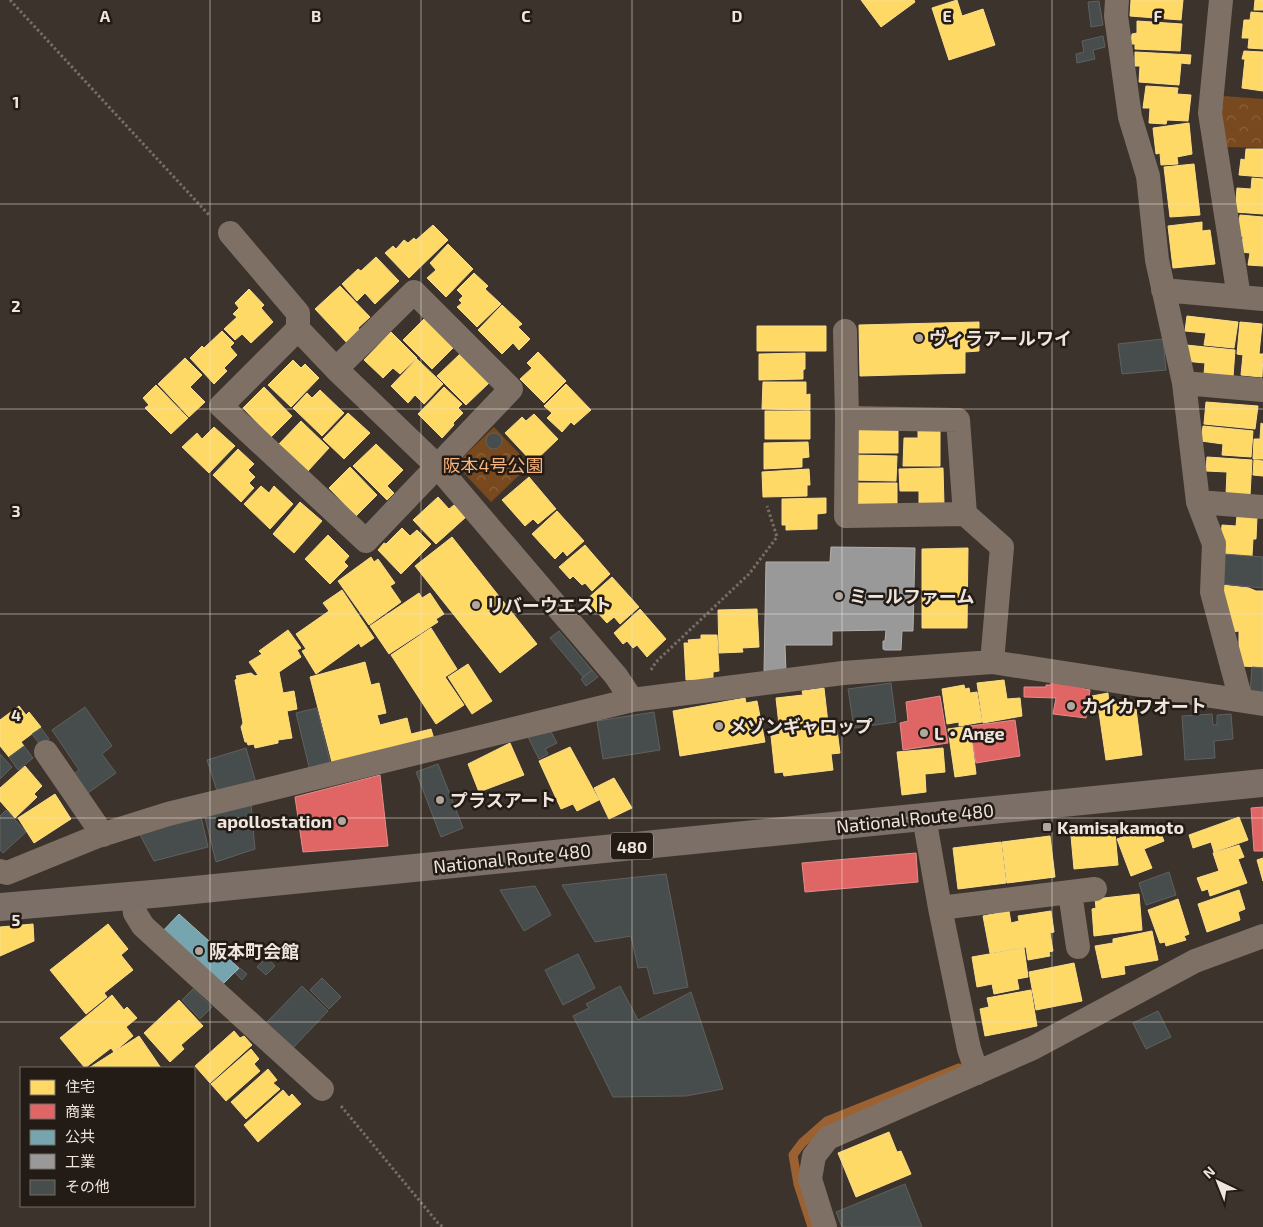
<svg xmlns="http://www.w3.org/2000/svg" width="1263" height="1227" font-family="'Exo 2','Noto Sans JP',sans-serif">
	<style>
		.park { fill: url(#park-crowns) }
		.homes { fill: #ffd966; stroke: #fadd8a }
		.shops { fill: #e06666; stroke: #e58c8a }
		.public { fill: #76a5af; stroke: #9bb8bd }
		.industry { fill: #999; stroke: #b3b0ad }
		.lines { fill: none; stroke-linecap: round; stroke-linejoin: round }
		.stream { stroke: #9b6131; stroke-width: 9 }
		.building { fill: #474d4c; stroke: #5f615f }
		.path { stroke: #786e66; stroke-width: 3; stroke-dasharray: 2.5 2.5; stroke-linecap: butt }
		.street { stroke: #7e7065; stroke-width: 24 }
		.highway { stroke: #7b6f68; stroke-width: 28 }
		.grid { fill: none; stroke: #f0e5dd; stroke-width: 1; stroke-opacity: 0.55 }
		.poi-dot { fill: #b1a79f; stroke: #231c16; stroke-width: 2 }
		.labels { text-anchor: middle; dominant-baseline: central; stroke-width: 5; stroke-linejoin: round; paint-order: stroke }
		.shield { fill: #231c16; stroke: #b2a9a1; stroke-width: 1 }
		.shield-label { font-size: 16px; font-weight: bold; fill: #f0e5dd }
		.poi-label { font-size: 18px; font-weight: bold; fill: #f0e5dd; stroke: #231c16; text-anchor: start }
		.park-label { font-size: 18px; fill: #f9b37c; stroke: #231c16 }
		.street-label { font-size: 18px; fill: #f0e5dd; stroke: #231c16 }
		.grid-label { font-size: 16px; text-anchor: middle; font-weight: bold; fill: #f0e5dd; stroke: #231c16; stroke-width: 5; stroke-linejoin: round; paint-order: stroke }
	</style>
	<defs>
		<pattern id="park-crowns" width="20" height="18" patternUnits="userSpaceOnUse" patternTransform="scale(1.25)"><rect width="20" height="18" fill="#78491e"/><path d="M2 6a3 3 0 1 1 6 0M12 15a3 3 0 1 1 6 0" fill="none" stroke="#8c633e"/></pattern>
	</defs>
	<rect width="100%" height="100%" fill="#3c332c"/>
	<path class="park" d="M1222,96L1263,99V148L1226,147L1221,110Z
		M494,427L530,465L491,502L461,470V459Z"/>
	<path class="homes" d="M861,0H914L915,2L881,27Z
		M957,0L962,16L983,9L995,45L949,60L932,8Z
		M1131,0H1183L1181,20L1130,16Z
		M1255,0H1263V10H1254Z
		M1251,12L1263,13V49L1248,48L1249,38H1242L1244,20H1250Z
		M1137,21L1182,24L1180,51L1135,49V44H1131L1132,34L1137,33Z
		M1244,51L1263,52V91L1242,88L1245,59H1242Z
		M1135,52L1191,55L1190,64L1181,63L1179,85L1139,82L1140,66H1135Z
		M1146,86L1178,88L1177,94L1191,95L1188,121L1167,120L1166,124L1149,123L1150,108H1143Z
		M1189,123L1192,154L1177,157L1178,164L1161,165L1160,153L1156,154L1153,128Z
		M1246,149H1263V177L1239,175L1241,159L1245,160Z
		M1194,164L1200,215L1170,217L1164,167Z
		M1252,178L1263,179V214L1235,212L1237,188L1251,189Z
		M1240,215L1263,217V266L1248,265L1250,253L1241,252L1243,237L1237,235Z
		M1202,222V231L1210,230L1215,264L1173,268L1168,226Z
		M433,225L448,240L409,278L385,253L393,246L396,249L404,240L408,243L414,238L416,240Z
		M448,244L473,269L446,297L427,278L436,270L430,263Z
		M376,257L399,281L375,304L365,293L357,301L342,284L358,269L361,271Z
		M474,273L488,286L485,289L501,304L477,327L457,307L462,303L459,300L463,296L457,290Z
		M340,286L370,317L358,328L361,332L348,344L315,309Z
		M249,289L264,305L261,308L273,322L251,343L242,334L235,340L224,329L237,317L233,314L239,308L235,303Z
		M502,305L522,324L518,327L530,339L519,350L513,343L502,354L478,330Z
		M1187,316L1238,322L1234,348L1204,345L1206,333L1185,331Z
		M426,317L455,346L432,369L403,340Z
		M979,322V351L965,352V373L860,376L859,325Z
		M1240,322L1262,324L1259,354H1263L1262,377L1241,375L1243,355L1237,354Z
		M757,326H826V351H757Z
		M222,331L234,343L230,347L237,355L224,368L227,371L214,384L190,358L202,346L204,348Z
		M391,332L417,358L400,374L393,368L383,378L364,360Z
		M1186,345L1235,350L1233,377L1204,374L1205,363L1184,361Z
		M538,352L566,381L544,403L520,379L532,368L527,363Z
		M461,353L490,382L466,405L437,376Z
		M805,353V369L803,370V379L759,380V354Z
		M185,358L202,375L190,387L205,402L189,417L158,384Z
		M417,359L443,384L424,404L415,395L408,403L391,386Z
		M293,360L301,368L305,364L319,378L291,407L268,385Z
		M763,382H806V395L810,394V410L762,409Z
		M566,384L591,410L574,425L571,422L562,432L547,418L552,413L544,406Z
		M156,385L188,418L171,434L145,408L149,405L143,398Z
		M264,387L292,416L271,437L243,408Z
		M444,387L462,404L458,408L463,413L453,423L454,425L442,438L418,414Z
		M320,390L344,413L322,436L293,408L307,393L312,398Z
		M1206,402L1258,406L1255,429L1204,424Z
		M765,411H810V439H765Z
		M348,413L370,433L344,459L323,439Z
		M534,414L558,439L533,463L505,433L522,417L526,421Z
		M301,421L329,448L307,472L278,445Z
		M1261,423L1263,424V459H1253L1254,439H1260Z
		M1203,426L1253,431L1251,457L1222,455L1223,444L1201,441Z
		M214,427L235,446L209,473L182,447L197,433L202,439Z
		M852,428H898V453H851Z
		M918,429H940V466H903L904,438H918Z
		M808,442L809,457L802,458V467L764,469V443Z
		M376,444L403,470L387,486L394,493L387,500L353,466Z
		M238,449L254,464L248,470L255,477L249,483L254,488L241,502L213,475Z
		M851,455L897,456L896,481L850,480Z
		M1207,457L1252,460L1250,495L1226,494L1227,472L1206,471Z
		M1254,460L1263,461V476L1253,475Z
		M350,467L377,495L356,516L329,488Z
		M943,468L944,505L919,504V491H900L899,469Z
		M809,469L810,485H807V496L763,497L762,472Z
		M529,477L556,509L538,524L533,519L525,526L502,500Z
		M851,483H897V508H850Z
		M261,486L269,493L274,486L293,504L270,529L244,504Z
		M438,497L449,509L454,505L466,517L436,544L413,520Z
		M826,498V513L817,514V529L786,530V525H782V499Z
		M300,502L322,521L294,553L273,534Z
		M557,511L584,541L567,556L563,551L555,559L532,534Z
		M1237,516L1257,517L1256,539H1253L1252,556L1224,554L1226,540L1221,539L1222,525L1236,526Z
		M402,528L410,536L417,530L431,544L401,574L378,550L384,543L386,544Z
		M328,535L349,556L344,562L348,566L330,584L305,559Z
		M452,537L537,644L500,673L415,566Z
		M585,545L610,574L592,591L585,583L582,585L573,576L570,579L559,567Z
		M968,548L967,628H922V549Z
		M371,557L374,562L378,559L395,583L390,586L401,602L369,625L338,581Z
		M612,577L639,607L620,624L614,617L607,623L586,600Z
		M1222,585L1249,588L1256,591H1263V667L1239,666V631L1231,632Z
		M342,590L374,638L361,647L359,643L316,674L302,651L306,649L296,634L329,611L323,603Z
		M419,593L422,598L430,593L444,614L436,619L438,622L389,654L370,626Z
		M640,609L666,639L647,657L637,645L633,648L627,641L623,644L614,633Z
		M757,609L759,647L742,648L743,652L719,653L718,610Z
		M431,628L457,669L445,677L464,705L436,724L391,655Z
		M288,630L301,648L297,650L301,657L279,672L283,693L294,691L297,709L287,711L292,738L278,740V743L255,748L254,744L248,745L247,742H245L241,727L243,723L235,680L237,679L236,676L251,673L255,676L258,675L249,662L262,654L259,651Z
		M701,635H717L719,671L713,672V679L686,680L684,643H689L688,640L701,639Z
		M365,662L371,685L379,683L386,713L377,715L380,725L407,718L411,734L431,729L434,739L333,766L310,677Z
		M468,664L492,701L472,714L448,677Z
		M1004,680L1007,699L1020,698L1022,716L983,723L977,683Z
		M964,685L965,689L969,688L970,693L977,692L982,722L959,726V722L947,724L942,689Z
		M824,688L829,732L837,730L840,753L831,754L833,770L784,776L783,772L775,773L771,736L780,734L776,698L803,695L802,691Z
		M1108,693L1109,705L1140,700V705L1136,709L1142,755L1106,760L1099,712L1094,713L1092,696Z
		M745,698L746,703L757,701L765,742L680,756L673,711Z
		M19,706L26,715L29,712L41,727L21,742L24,746L9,757L0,746V720Z
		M969,726L971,741H972L976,774L955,777L948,729Z
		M510,743L524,775L479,792L468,764Z
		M570,747L599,800L577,811L573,804L561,809L539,761Z
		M943,748L945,772L925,774L926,792L902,795L897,752Z
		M25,766L42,786L34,794L37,797L15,818L0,801V788Z
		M614,778L632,808L609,819L594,788Z
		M55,794L71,819L34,843L18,818Z
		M1239,817L1248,840L1214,852L1211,842L1193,848L1189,835Z
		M1157,824L1164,841L1144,849L1152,868L1131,876L1117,839Z
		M1115,832L1118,865L1074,869L1071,836Z
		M1050,836L1055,877L1007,883L1002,842Z
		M1001,842L1006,883L958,889L953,848Z
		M1239,845L1244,857L1238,859L1247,883L1210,896L1208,889L1202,891L1197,878L1219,871L1213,853Z
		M1263,858V881L1257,860Z
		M1239,890L1245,909L1238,912L1240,920L1207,932L1198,904Z
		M1139,894L1142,930L1094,936L1092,909L1096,908L1095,899Z
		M1178,899L1189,934L1184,936L1186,940L1166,946L1165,942L1160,943L1148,910Z
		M1009,911L1011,923L1019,921L1018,916L1051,911L1054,932L1050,933L1053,951L1049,952L1050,956L1028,960L1026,947L990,953L983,916Z
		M33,924L34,941L0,956V927Z
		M108,924L128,949L121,955L133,970L104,993L107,997L86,1014L50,970Z
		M1152,931L1158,960L1124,966L1125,974L1102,978L1095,946L1113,943V939Z
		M1024,948L1028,977L1017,979L1019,989L994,994L992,984L977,987L972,957Z
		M1074,963L1082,1001L1036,1010L1029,972Z
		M1031,990L1037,1026L985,1036L980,1009L989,1007L987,998Z
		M112,995L124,1010L127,1007L137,1018L126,1027L133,1036L114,1052L111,1048L85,1068L60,1038Z
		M179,1000L203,1026L181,1045L184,1049L170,1062L144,1033Z
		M234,1031L240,1038L244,1036L252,1045L210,1083L195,1066Z
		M139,1036L161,1068H89Z
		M251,1049L259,1059L254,1064L260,1071L226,1101L211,1084Z
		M268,1069L277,1080L273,1083L280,1089L246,1119L231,1102Z
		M283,1090L289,1097L292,1094L301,1104L258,1142L244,1125Z
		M889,1132L897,1152L901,1151L911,1174L856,1197L838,1153Z"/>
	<path class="shops" d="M1051,680L1084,684V689L1090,690L1086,718L1053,714L1056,698L1024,697V687H1046V685H1051Z
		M940,696L948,743L903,750L900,723L908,721L906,702Z
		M1015,720L1020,756L976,763L970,726Z
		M380,775L388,846L303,852L295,797Z
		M1263,807V851H1254L1251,808Z
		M916,853L918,882L805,892L802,863Z"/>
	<path class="public" d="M179,914L239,968L219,988L160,934Z"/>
	<path class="industry" d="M831,547L915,548L913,631H902L901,650H885L883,649V641H885L886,630L832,631V645H785L786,672H764L766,562H830Z"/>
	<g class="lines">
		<path class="stream" d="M812,1227L798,1184L793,1155L802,1143L827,1121L959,1068"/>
	</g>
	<path class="building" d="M1099,1L1103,25L1091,27L1088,2Z
		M1103,36L1105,47L1093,50L1095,59L1077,63L1076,54L1084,52L1082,41Z
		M1163,339L1166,370L1122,374L1118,344Z
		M486 441a8 8 0 1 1 16 0a8 8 0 1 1-16 0Z
		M1224,554L1263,557V588L1222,584Z
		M559,631L592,670L583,677L550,638Z
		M1252,667L1263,668V695L1250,694Z
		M592,670L598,677L586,686L581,679Z
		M891,683L896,722L854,728L848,689Z
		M85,707L112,746L102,754L116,773L85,795L71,776L79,770L52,730Z
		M317,708L331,766L310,771L296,713Z
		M654,712L660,750L603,759L597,721Z
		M1212,714L1213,725H1217V715L1231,714L1233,739L1214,741L1215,758L1185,760L1182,716Z
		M41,728L49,739L41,746L32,734Z
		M550,730L557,743L545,749L548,754L539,759L528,737Z
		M24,746L33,758L18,770L9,757Z
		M246,748L256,783L218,794L207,760Z
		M0,754L12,767L0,779Z
		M438,764L463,828L441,837L416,772Z
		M251,804L255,849L216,862L205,817Z
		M6,810L26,832L3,853L0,850V816Z
		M201,817L208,847L154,861L139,833Z
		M1169,872L1176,895L1146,905L1139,883Z
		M666,874L688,987L654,994L647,967L638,968L631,936L595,942L562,885Z
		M535,886L551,915L524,931L500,890Z
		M578,954L595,988L563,1005L545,970Z
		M267,957L275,966L266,975L257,967Z
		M240,968L247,974L242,980L235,973Z
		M322,978L341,997L329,1009L310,990Z
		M302,986L328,1011L292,1049L265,1024Z
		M620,986L638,1020L691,992L723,1089L686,1096L613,1097L573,1016L589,1008L586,1004Z
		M193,989L212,1007L200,1019L182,1000Z
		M1158,1011L1171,1037L1146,1049L1133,1023Z
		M905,1184L922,1227H842L836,1212Z"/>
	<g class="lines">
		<path class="path" d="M10,0L210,216
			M651,670L656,662L749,574L777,537L767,506
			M341,1106L438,1223L443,1227"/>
		<path class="street" d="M1117,0L1116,16L1130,117L1148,176L1157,260L1184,383L1198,502L1214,544L1212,592L1241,700
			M1221,0L1210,113L1239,297
			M230,233L298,313V329L336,369L437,466L616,676L632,700
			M1163,290L1263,299
			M298,329L221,406L366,541L511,389L414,292L336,369
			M845,331L847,418
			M1184,383L1263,390
			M1198,502L1263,507
			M965,514L846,516L847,418L958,420L965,514L1002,547L992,662
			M46,752L103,835
			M924,817L940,908L969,1049L977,1073
			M0,871L7,873L98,836L168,814L632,700L843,673L992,662L1263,704
			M1070,893L1078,947
			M133,896L135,913L143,926L322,1089
			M940,908L1095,889
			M825,1227L810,1179L814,1156L828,1138L1033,1048L1195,961L1263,936"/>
		<path class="highway" d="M0,907L164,893L1263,783"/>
	</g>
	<path class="grid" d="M210,0V1227M421,0V1227M632,0V1227M842,0V1227M1052,0V1227M0,204H1263M0,409H1263M0,614H1263M0,818H1263M0,1022H1263"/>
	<g class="poi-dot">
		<circle cx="919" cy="338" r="5"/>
		<circle cx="839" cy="596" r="5"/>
		<circle cx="476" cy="605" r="5"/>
		<circle cx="1071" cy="706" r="5"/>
		<circle cx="719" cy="726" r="5"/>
		<circle cx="924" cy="733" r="5"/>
		<circle cx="440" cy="800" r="5"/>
		<circle cx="342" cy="821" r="5"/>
		<rect x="1042" y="822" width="10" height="10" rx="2.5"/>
		<circle cx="199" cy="951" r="5"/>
	</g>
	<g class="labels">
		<rect class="shield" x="611" y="832.5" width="42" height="27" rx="4"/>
		<g class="shield-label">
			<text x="632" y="846">480</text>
		</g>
		<g class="poi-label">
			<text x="929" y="338">ヴィラアールワイ</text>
			<text x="849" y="596">ミールファーム</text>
			<text x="486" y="605">リバーウエスト</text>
			<text x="1081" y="706">カイカワオート</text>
			<text x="729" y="726">メゾンギャロップ</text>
			<text x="934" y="733">L・Ange</text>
			<text x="450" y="800">プラスアート</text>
			<text x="332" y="821" text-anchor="end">apollostation</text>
			<text x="1057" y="827">Kamisakamoto</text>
			<text x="209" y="951">阪本町会館</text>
		</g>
		<g class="park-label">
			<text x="493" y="465">阪本4号公園</text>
		</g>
		<g class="street-label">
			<text transform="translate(915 818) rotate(-6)">National Route 480</text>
			<text transform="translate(512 858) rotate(-6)">National Route 480</text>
		</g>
	</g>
	<g class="grid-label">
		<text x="105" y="22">A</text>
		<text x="316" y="22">B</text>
		<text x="526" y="22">C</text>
		<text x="737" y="22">D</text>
		<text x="947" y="22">E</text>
		<text x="1158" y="22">F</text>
		<text x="16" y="108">1</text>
		<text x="16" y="312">2</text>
		<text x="16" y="517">3</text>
		<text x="16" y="721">4</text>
		<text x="16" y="926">5</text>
	</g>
	<rect x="20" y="1067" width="175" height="140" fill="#231c16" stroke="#756c66"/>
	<rect x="30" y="1080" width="25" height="15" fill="#ffd966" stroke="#756c66"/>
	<text x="65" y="1092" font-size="15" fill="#f0e5dd">住宅</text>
	<rect x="30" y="1104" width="25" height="15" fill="#e06666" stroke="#756c66"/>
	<text x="65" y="1117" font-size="15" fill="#f0e5dd">商業</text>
	<rect x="30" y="1130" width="25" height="15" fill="#76a5af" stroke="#756c66"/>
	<text x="65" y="1142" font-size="15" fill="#f0e5dd">公共</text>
	<rect x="30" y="1154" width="25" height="15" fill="#999999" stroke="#756c66"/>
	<text x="65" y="1167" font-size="15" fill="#f0e5dd">工業</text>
	<rect x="30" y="1180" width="25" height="15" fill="#474d4c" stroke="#756c66"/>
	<text x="65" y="1192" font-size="15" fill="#f0e5dd">その他</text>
	<g transform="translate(1218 1182) rotate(317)" stroke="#231c16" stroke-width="4" paint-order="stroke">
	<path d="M0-4L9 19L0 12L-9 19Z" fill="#f0e5dd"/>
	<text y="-8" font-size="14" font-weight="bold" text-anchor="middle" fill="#f0e5dd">N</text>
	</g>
</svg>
